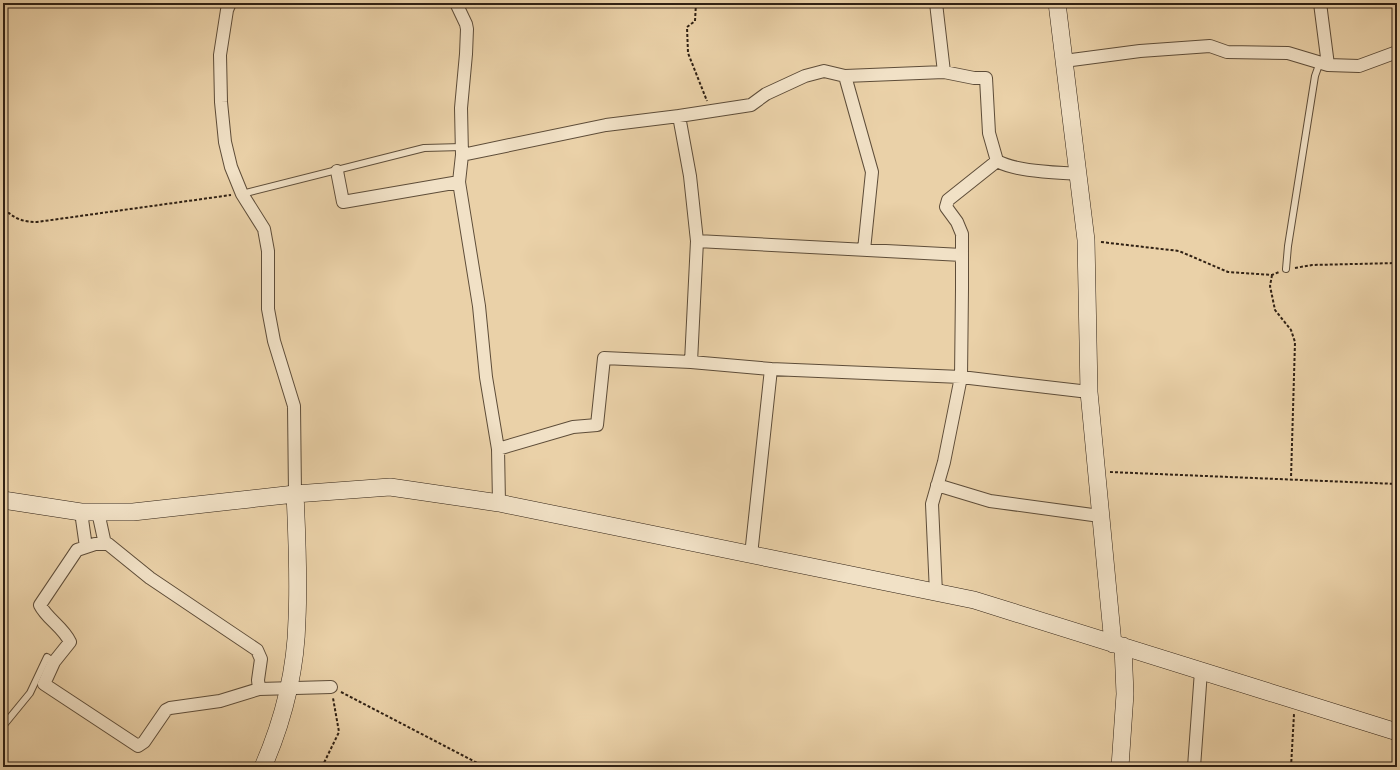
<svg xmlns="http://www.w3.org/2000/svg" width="1400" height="770" font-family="Cardo,serif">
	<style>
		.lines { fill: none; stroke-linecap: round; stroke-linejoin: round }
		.lane-casing { stroke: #5e4d39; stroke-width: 8 }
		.street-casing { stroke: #5e4d39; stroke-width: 14 }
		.secondary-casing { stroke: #302114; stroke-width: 18 }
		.path { stroke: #302114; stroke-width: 2; stroke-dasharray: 3 2; stroke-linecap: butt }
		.lane { stroke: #f1e1c6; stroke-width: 6 }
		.street { stroke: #f1e1c6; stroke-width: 12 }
		.secondary { stroke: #f1e1c6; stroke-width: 17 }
	</style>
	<rect width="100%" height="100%" fill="#ead1a8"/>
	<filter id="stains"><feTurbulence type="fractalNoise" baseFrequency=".005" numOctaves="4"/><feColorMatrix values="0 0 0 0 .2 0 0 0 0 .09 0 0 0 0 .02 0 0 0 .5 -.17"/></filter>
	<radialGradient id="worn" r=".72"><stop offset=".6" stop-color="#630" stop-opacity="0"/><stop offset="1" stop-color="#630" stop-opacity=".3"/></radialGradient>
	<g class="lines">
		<g class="lane-casing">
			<path id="lane" d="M242,194L424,148L462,147
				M1286,269L1288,246L1315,76L1320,62
				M3,726L30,693L47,657L54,662"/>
		</g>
		<g class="street-casing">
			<path id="street" d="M230,3L227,10L220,55L221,102L225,142L231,167L242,194L264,229L268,251V309L274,341L294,406L295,494
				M456,3L466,24L467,29L466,54L461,108L462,155L459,182L479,306L486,377L498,449L499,503
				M936,3L944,72
				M1320,3L1328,65
				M1064,61L1140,51L1210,46L1227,52L1288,53L1328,65L1359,66L1397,52
				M845,76L872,172L864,250
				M679,116L690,176L697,241L691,362
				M462,155L606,125L679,116L751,105L766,94L805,76L824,71L845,76L944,72L974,78H986L989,133L997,161C1018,172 1054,172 1078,174
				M337,171L343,202L459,182
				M697,241L962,255
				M498,449L573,427L597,425L604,358L691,362L771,369L961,377L1089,392
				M937,485L990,501L1100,516
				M81,512L86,547
				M98,512L105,544
				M751,555L771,369
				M936,593L932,504L944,462L961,377L962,289V234L957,222L946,207L948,200L997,161
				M259,689L258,680L261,659L257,650L150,578L108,544H95L77,550L40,605C47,619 63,627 70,642L54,662L44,684L138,746L144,742L166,710L170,708L220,701L259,689L331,687
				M1194,767L1201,671"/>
		</g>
		<g class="secondary-casing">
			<path id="secondary" d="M1057,3L1086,240L1089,392L1113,644
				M3,500L81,512H133L295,494L390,487L499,503L974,600L1397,732
				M263,767C283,721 296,669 297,619C299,577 297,535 295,494
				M1120,767L1125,694L1123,646"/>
		</g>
		<path class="path" d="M696,3L695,21L687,27L688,53L707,101
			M3,215L9,213C17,220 26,222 37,222L231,195
			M1101,242L1179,251L1228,272L1272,275L1279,272
			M1295,268L1312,265L1397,263
			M1272,275L1270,286L1275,310L1291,330L1295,342L1291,478
			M1110,472L1397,484
			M341,692L485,767
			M322,767L339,732L333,698
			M1291,767L1294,714"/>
		<use href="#lane" class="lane"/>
		<use href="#street" class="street"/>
		<use href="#secondary" class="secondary"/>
	</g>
	<rect width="1400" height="770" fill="none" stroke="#ead1a8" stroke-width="16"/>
	<rect x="4" y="4" width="1392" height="762" fill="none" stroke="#302114" stroke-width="2"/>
	<rect x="8" y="8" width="1384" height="754" fill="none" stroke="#302114"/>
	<rect width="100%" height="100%" filter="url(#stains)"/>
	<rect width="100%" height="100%" fill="url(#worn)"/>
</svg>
